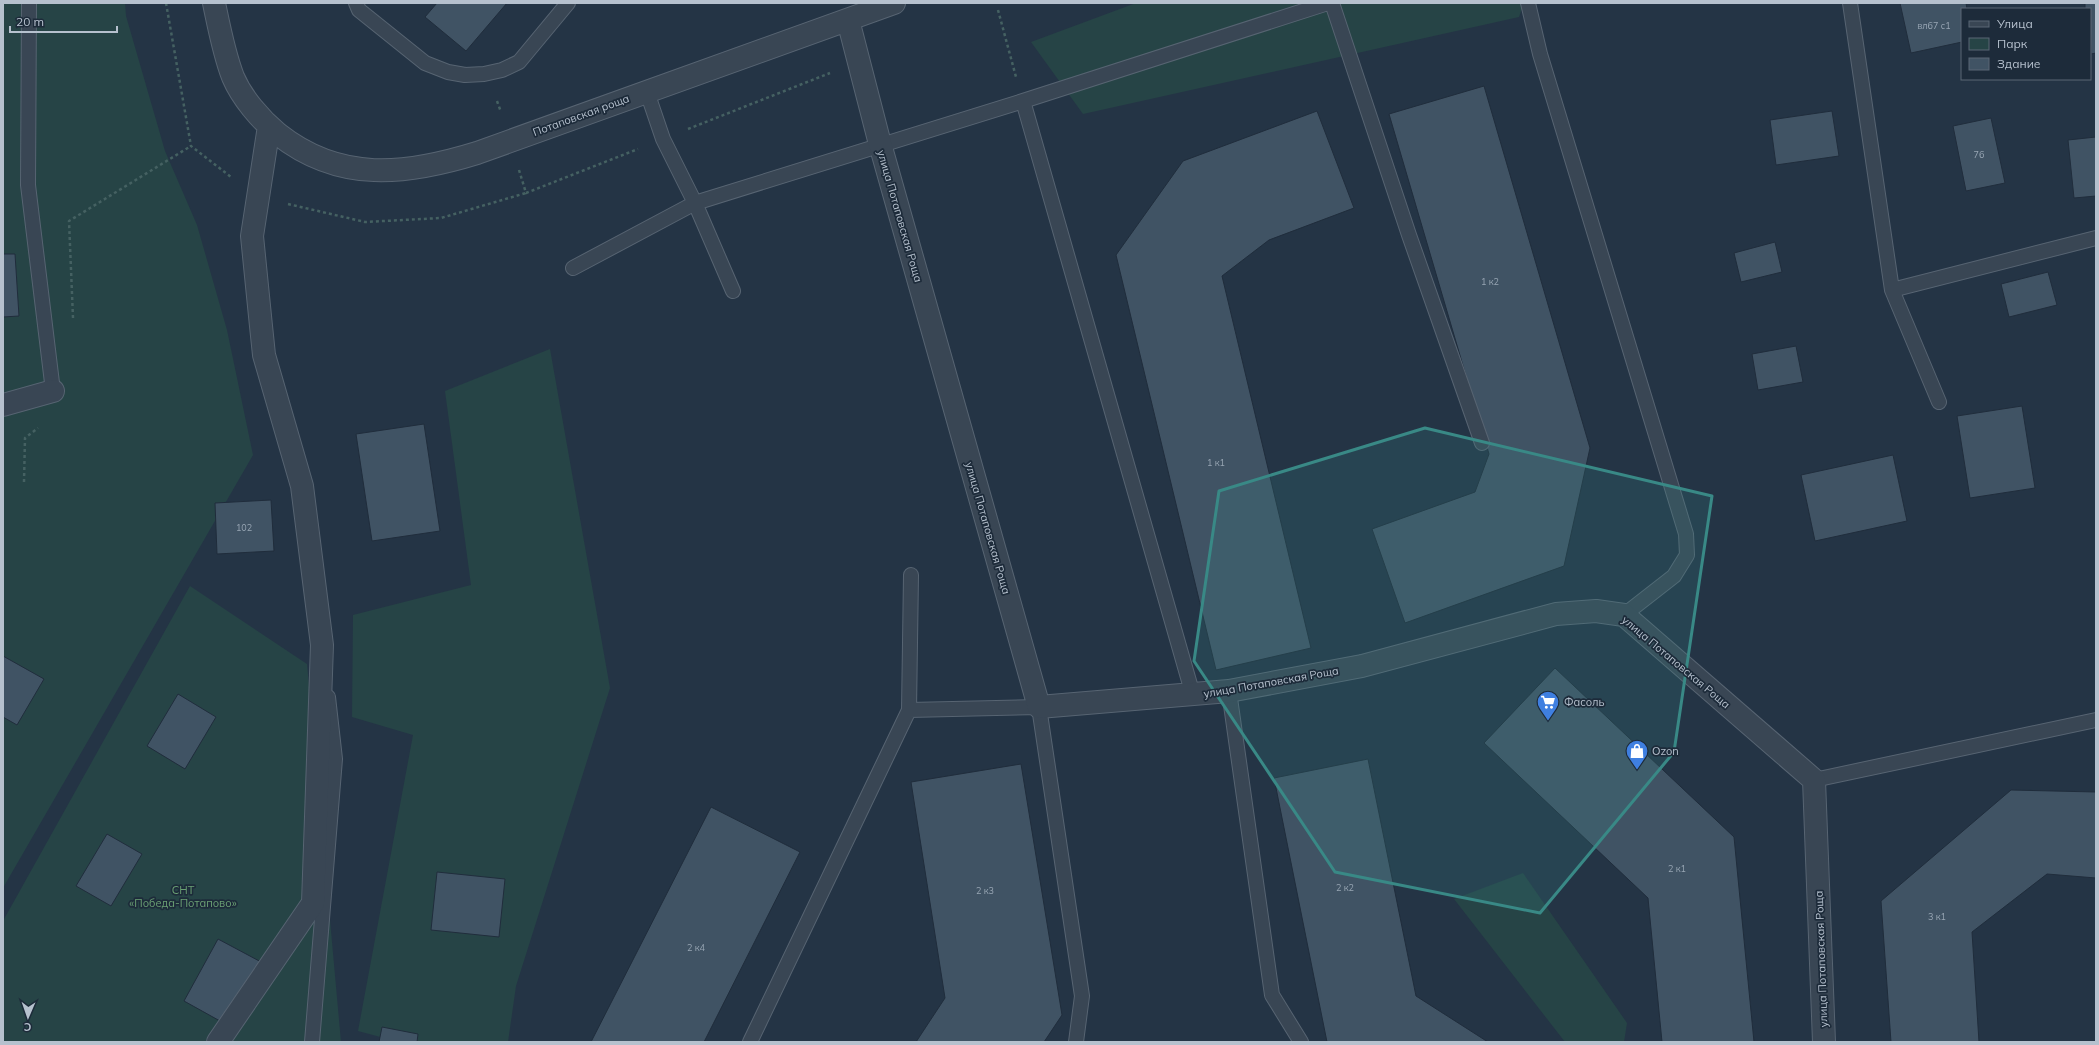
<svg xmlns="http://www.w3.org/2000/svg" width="2099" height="1045" font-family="Mulish,sans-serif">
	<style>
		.green { fill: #264446 }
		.building { fill: #405364; stroke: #202d3c }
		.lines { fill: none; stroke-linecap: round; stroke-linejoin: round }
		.lane-casing { stroke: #576472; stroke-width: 16 }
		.street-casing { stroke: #576472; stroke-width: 24 }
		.path { stroke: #456162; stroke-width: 2.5; stroke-dasharray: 3 3; stroke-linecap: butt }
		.lane { stroke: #394654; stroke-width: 14 }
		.street { stroke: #394654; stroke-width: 22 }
		.marked { fill: #398986; fill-opacity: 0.2; stroke: #398986; stroke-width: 3; stroke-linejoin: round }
		.labels { text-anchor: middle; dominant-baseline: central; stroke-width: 3.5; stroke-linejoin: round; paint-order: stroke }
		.number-label { font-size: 9px; fill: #98a6b4 }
		.street-label { font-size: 11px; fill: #b6c1ce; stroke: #1d2b3a }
		.poi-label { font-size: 11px; fill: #b6c1ce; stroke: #1d2b3a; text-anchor: start }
		.park-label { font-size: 11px; fill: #6ba174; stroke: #1d2b3a }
	</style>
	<rect width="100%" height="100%" fill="#243445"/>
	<path class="green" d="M3,3H125L126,16L165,151L197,225L227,330L253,455L3,888Z
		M1136,3H1524L1519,17L1083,114L1031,42Z
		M550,349L610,688L516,986L508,1042H399L358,1031L413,735L352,717L353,615L471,585L445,391Z
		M190,586L307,664L341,1042H3V921Z
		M1523,873L1627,1023L1624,1042H1565L1454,899Z"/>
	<path class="building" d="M437,3H507L466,51L425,17Z
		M1900,3H1966L1967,9H1962V42L1911,53Z
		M2085,3H2096V53L2091,54L2090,9H2085Z
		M1484,86L1590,448L1564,566L1405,623L1372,529L1475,492L1489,454L1389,114Z
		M1317,111L1354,208L1269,240L1222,276L1311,648L1216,670L1116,255L1183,161Z
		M1832,111L1839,156L1776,165L1770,120Z
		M1991,118L2005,183L1966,191L1953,126Z
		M2096,137V196L2074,198L2068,140Z
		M1775,242L1782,272L1741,282L1734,253Z
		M3,254H15L19,316L3,317Z
		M2048,272L2057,305L2009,317L2001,284Z
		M1796,346L1803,382L1758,390L1752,354Z
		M2022,406L2035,488L1970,498L1957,416Z
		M424,424L440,531L372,541L356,434Z
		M1893,455L1907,521L1815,541L1801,475Z
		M271,500L274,551L217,554L215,503Z
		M3,656L44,679L17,725L3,717Z
		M1555,668L1734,837L1754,1042H1662L1648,898L1484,743Z
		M178,694L216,717L185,769L147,746Z
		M1368,759L1416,996L1488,1042H1327L1274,778Z
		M1021,764L1062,1015L1044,1042H916L945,998L911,782Z
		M2011,790L2096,792V878L2047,874L1972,932L1979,1042H1891L1881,901Z
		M711,807L800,852L704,1042H591Z
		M107,834L142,854L111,906L76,886Z
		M437,872L505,879L499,937L431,930Z
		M218,939L263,963L229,1026L184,1001Z
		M382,1027L418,1034L417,1042H379Z"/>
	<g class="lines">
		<g class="lane-casing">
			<path id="lane" d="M29,3L28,185L53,391
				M356,3L359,10L425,63L448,72L465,75L484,74L502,70L519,62L568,3
				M1332,3L1409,235L1482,443
				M1528,3L1540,54L1686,534L1687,555L1674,576L1624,615
				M1850,3L1892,290L1939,402
				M647,92L663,139L695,203L733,291
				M1023,101L1193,695
				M573,268L695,203L1023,101L1328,3
				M1892,290L2096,238
				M1229,691L1272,995L1301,1042
				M909,710L1039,707L1082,996L1076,1042
				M1814,780L2096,720
				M312,1042L335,759L328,697
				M750,1042L909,710L911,575"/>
		</g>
		<g class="street-casing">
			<path id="street" d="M214,3C219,27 224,54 233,77C242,98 260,119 278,134C340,183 406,175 477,153L894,3
				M848,20L880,144L1039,707L1229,691L1362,666L1556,614L1596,611L1624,615L1814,780L1824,1042
				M3,405L53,391
				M218,1042L313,903L322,645L302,486L264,355L261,326L252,236L269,126"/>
		</g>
		<path class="path" d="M166,3L191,146L231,177
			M998,10L1016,77
			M497,101L501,112
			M688,129L830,73
			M519,170L526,193L638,149
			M288,204L365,222L441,218L526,193
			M73,318L69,221L191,146
			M24,482L25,438L38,428"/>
		<use href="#lane" class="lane"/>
		<use href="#street" class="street"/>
	</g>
	<path class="marked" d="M1425,428L1712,496L1674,752L1540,913L1335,872L1194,661L1219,491Z"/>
	<defs>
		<g id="supermarket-pin" transform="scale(1.15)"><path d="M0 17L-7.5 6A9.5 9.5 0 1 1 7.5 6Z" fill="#3f7fe0" stroke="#1d2b3a"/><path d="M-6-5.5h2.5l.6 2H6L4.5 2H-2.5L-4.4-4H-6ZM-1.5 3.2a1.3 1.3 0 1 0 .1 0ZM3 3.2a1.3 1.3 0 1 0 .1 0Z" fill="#fff"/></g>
		<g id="shop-pin" transform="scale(1.15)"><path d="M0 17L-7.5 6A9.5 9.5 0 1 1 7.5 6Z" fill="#3f7fe0" stroke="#1d2b3a"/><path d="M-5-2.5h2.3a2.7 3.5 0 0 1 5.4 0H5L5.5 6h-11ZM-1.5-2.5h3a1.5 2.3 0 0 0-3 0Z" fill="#fff"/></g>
	</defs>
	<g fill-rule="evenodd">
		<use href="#supermarket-pin" x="1548" y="702"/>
		<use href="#shop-pin" x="1637" y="751"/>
	</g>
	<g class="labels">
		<g class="number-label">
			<text x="1934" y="25">вл67 с1</text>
			<text x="1979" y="154">76</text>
			<text x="1490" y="281">1 к2</text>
			<text x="1216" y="462">1 к1</text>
			<text x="244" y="527">102</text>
			<text x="1677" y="868">2 к1</text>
			<text x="1345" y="887">2 к2</text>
			<text x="985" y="890">2 к3</text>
			<text x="1937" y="916">3 к1</text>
			<text x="696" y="947">2 к4</text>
		</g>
		<g class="street-label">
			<text transform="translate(581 115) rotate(-20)">Потаповская роща</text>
			<text transform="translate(900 216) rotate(74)">улица Потаповская Роща</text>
			<text transform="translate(988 528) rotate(74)">улица Потаповская Роща</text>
			<text transform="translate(1676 662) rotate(40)">улица Потаповская Роща</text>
			<text transform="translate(1271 682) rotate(-10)">улица Потаповская Роща</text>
			<text transform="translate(1821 959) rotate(-92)">улица Потаповская Роща</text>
		</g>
		<g class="poi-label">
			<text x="1564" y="702">Фасоль</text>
			<text x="1652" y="751">Ozon</text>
		</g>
		<g class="park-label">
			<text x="183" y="890">СНТ<tspan x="183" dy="13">«Победа-Потапово»</tspan></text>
		</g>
	</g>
	<rect width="2099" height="1045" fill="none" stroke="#b6c1ce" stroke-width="8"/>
	<rect x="1961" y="8" width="130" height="72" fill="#1d2b3a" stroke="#5a6775"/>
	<rect x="1969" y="21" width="20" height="6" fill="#394654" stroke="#5a6775"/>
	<text x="1997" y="28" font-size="12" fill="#b6c1ce">Улица</text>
	<rect x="1969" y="38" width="20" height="12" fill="#264446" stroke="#5a6775"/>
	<text x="1997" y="48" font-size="12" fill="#b6c1ce">Парк</text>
	<rect x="1969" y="58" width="20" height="12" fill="#405364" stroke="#5a6775"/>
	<text x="1997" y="68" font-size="12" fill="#b6c1ce">Здание</text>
	<g transform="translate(28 1017) rotate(182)" stroke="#1d2b3a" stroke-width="3" paint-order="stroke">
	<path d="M0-3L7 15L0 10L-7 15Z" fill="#b6c1ce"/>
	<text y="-6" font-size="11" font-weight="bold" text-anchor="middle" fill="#b6c1ce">С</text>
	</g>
	<path d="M10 26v6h107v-6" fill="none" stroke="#b6c1ce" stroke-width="2"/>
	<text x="16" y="26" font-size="12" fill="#b6c1ce" stroke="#1d2b3a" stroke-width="3" paint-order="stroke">20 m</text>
</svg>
